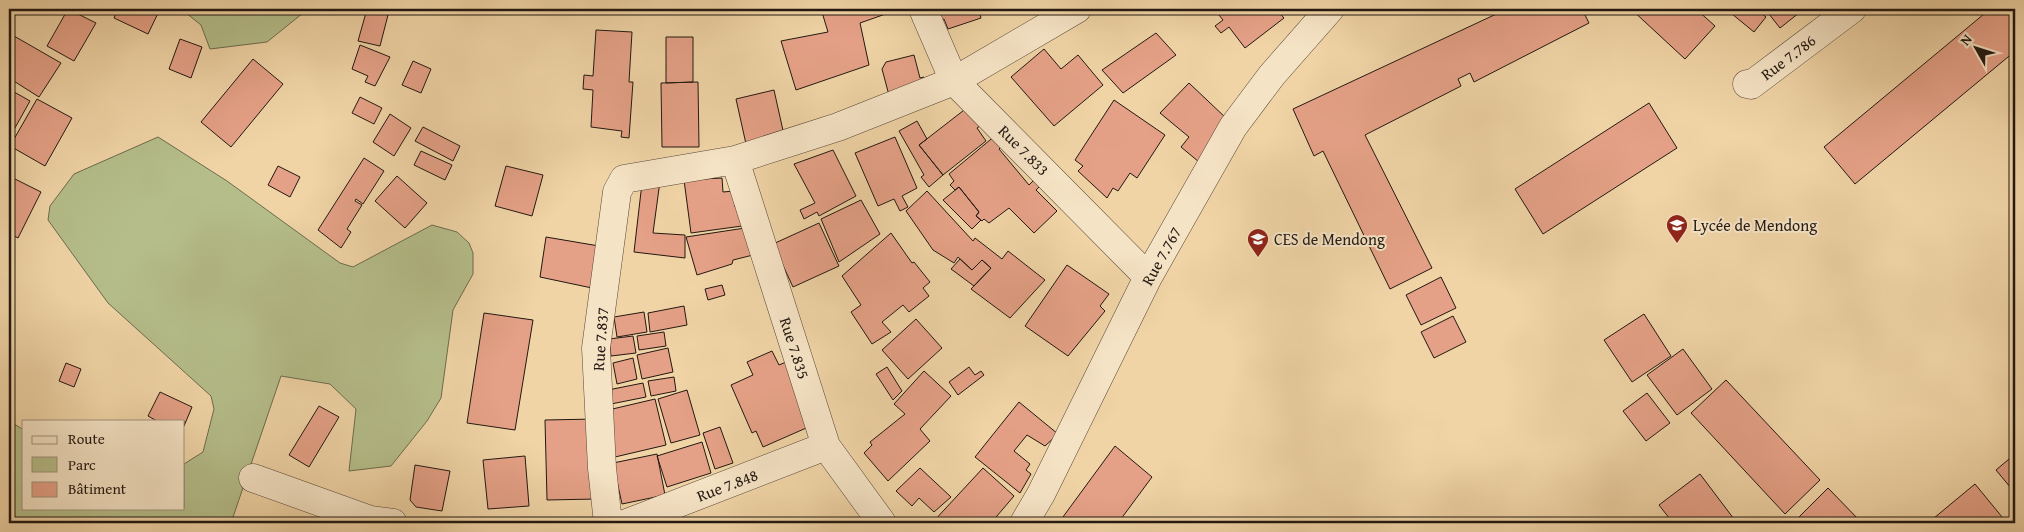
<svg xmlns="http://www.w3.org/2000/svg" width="2024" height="532" font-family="'Gentium Book Plus',serif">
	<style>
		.green { fill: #b5be8a; stroke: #6c6b4e }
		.building { fill: #e5a187; stroke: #221811 }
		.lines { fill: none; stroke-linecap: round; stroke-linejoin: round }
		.minor-casing { stroke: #564736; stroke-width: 29 }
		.minor { stroke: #f5e3c5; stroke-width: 28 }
		.labels { text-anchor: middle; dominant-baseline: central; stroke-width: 4; stroke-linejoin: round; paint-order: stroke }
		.street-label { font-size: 16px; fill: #221811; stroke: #f5e3c5 }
		.poi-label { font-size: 16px; fill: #221811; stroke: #f5e3c5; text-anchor: start }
	</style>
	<rect width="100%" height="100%" fill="#f0d4a6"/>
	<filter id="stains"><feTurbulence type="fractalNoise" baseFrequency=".004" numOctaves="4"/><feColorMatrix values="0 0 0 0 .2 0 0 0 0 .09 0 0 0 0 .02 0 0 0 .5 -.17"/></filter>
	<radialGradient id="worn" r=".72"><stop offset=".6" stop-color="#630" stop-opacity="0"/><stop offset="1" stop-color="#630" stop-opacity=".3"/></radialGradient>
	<path class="green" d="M181,9H308L267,42L210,49L201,25Z
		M158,137L227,181L340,263L353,267L432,225L457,232L469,243L473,253V274L453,310L441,398L427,421L391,466L349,471L356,409L330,384L281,376L231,523H9V421L24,430V508H184V464L203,452L214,409L211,396L108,303L48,220L50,206L74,174Z"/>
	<path class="building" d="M68,9L96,23L74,61L47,46Z
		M118,9H160L148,34L114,18Z
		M367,9L388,15L380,46L358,41Z
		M821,9H893L894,11L860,23L869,65L796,90L781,41L828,32Z
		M924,9H996L980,14L981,18L948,29L944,19L929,24Z
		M1214,9H1276L1284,18L1245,48L1229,27L1221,33L1215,26L1223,20Z
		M1507,9H1582L1589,23L1474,82L1470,73L1458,79L1461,86L1365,135L1432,268L1390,289L1323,151L1314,156L1293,109Z
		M1631,9H1696L1715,26L1685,59Z
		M1726,9H1756L1766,17L1754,32Z
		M1765,9H1804L1780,28Z
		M1990,9H2015V54L2014,52L1855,184L1824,147Z
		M596,30L632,32L629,82H633L629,138L621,137L622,131L591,127L593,90L583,89L584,75L593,76Z
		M1156,33L1176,55L1123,93L1102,70Z
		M14,36L61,63L39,97L9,78V46Z
		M666,37H693V82L666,83Z
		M180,39L202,47L191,78L169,69Z
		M360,45L390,57L375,86L365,82L368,76L352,69Z
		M1044,49L1061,69L1078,55L1103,85L1054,126L1011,77Z
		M914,55L920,78L924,77L927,89L890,99L882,69L886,62Z
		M253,59L283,84L231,147L201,122Z
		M413,61L431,69L421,93L402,85Z
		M698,82L699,147H662L661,83Z
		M1189,83L1227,119L1199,162L1181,147L1189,137L1160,113Z
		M9,89L30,101L11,135L9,134Z
		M774,90L784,135L746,144L736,99Z
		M360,97L382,108L374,124L352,113Z
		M37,99L72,118L45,166L10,146Z
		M1114,100L1165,135L1137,178L1130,173L1118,191L1113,188L1107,198L1078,171L1083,166L1075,160Z
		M1649,103L1677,148L1543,234L1515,189Z
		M968,107L983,124L977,128L986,141L943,175L919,145Z
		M390,114L411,128L394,156L373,142Z
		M917,121L927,139L919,145L943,175L929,187L921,177L924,175L899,131Z
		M423,127L460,146L453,161L415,141Z
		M996,135L1004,144L999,149L1029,185L1035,179L1041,185L1036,190L1057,211L1034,233L1009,208L989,223L984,219L982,221L976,216L979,212L959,187L955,190L950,185L954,181L949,174Z
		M895,137L917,188L902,196L908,207L900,211L894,199L878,206L855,153Z
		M833,150L856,196L819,216L817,212L804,219L800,210L815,203L794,164Z
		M421,151L452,165L445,180L414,165Z
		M364,158L384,171L363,204L356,199L355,201L362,205L347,229L351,232L341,248L318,230Z
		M278,166L300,177L290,197L268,185Z
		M506,166L543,175L532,216L495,206Z
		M9,176L41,192L18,238L9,233Z
		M397,176L427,203L405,228L375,201Z
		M722,178L723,192L734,191L735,207H741L742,226L691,233L684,180Z
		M660,181L653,233L685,235V258L634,252L642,183Z
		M959,187L979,212L976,216L981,220L972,229L943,200Z
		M927,191L973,241L975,238L1002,259L1008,251L1045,280L1010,318L971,289L991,268L982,260L972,270L958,257L954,263L933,250L906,211Z
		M861,200L880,234L839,262L821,219Z
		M819,223L839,266L793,287L773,244Z
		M745,228L753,255L733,260L732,264L697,275L686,237Z
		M891,233L912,263L914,262L930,282L923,288L929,296L909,312L903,305L882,322L891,332L872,344L851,312L861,305L842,276Z
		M546,237L599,246L592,288L540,277Z
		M960,259L972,270L982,260L991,268L974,286L951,269Z
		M1067,265L1109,294L1100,306L1105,311L1068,356L1025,326Z
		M1441,277L1456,308L1421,325L1406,295Z
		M722,285L725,295L708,300L705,289Z
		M684,306L687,325L650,332L648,313Z
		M644,312L647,332L617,337L614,317Z
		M484,313L533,320L515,430L467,423Z
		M1644,314L1671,356L1632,382L1604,340Z
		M1453,316L1466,342L1434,358L1421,332Z
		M916,319L942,348L908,379L882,350Z
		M664,332L666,346L639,350L637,336Z
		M633,336L636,353L611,356L609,339Z
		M668,348L673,372L642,379L637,355Z
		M1683,349L1712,389L1677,415L1647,375Z
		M772,351L779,365L786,362L813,425L763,447L756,431L752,433L731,385L753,375L747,362Z
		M633,358L637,379L617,384L613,363Z
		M66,363L81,369L74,387L59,381Z
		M887,367L902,391L893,400L876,374Z
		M969,367L975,375L981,371L984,375L958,395L949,382Z
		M924,371L951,396L920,429L930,441L888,481L864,453L872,445L870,442L905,414L894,404Z
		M674,377L676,391L651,396L648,381Z
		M1726,380L1820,480L1785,514L1691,413Z
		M643,383L646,397L611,404L608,390Z
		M687,390L700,435L671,443L658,399Z
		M160,392L192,407L184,426V421H157L148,416Z
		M1647,393L1670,423L1646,441L1623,411Z
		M655,399L666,445L615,457L604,411Z
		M1019,402L1058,434L1045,446L1027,435L1014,451L1030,464L1026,470L1031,474L1020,493L975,457Z
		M319,406L339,417L309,467L289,455Z
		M595,419L597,499L547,500L545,420Z
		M720,427L733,463L715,469L703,433Z
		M702,442L711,473L667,487L657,456Z
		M1115,446L1152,477L1118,523H1063L1060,521Z
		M657,454L665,495L622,504L613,463Z
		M2015,454V493L1996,470Z
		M525,456L529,506L488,509L483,460Z
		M415,465L450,471L442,511L416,507L410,500Z
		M920,468L951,497L934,512L919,498L912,506L896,491Z
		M983,468L1014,496L991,523H932Z
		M1700,474L1737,523H1673L1659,505Z
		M1975,484L2007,523H1928Z
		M1828,488L1862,523H1796L1794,522Z"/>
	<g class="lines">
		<g class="minor-casing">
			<path id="minor" d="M923,9L954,81L1148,277
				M1747,84L1751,85L1852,9
				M735,160L826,446L882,523
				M253,478L370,520L393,523
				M608,523L602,468L596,348L617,192L624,179L735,160L838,127L954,81L1077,9
				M627,523L826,446
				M1024,523L1041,494L1148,277L1233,127L1272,75L1330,9"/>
		</g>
		<use href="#minor" class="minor"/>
	</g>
	<defs>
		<g id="school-pin" transform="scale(1.125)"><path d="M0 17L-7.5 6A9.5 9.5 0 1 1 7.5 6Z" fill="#8f2418" stroke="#f5e3c5"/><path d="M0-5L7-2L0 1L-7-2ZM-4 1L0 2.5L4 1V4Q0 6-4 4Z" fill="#fff"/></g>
	</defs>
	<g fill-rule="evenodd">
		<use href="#school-pin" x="1677" y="225"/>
		<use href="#school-pin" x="1258" y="239"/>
	</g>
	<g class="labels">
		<g class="street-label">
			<text transform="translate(1788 57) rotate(-37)">Rue 7.786</text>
			<text transform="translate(1024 150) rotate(45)">Rue 7.833</text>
			<text transform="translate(1161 256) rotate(-61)">Rue 7.767</text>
			<text transform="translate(600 339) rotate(-86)">Rue 7.837</text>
			<text transform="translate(795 348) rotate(72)">Rue 7.835</text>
			<text transform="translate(727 485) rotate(-21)">Rue 7.848</text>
		</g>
		<g class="poi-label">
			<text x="1693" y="225">Lycée de Mendong</text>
			<text x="1274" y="239">CES de Mendong</text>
		</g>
	</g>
	<rect width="2024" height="532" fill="none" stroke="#f0d4a6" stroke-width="30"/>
	<rect x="10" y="10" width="2004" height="512" fill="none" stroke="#221811" stroke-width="2.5"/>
	<rect x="15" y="15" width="1994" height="502" fill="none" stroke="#221811"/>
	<rect x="22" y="420" width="162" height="90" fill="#f5e3c5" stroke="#a1927d"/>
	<rect x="32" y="436" width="25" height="8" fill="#f5e3c5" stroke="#a1927d"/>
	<text x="68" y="444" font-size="15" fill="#221811">Route</text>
	<rect x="32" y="457" width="25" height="15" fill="#b5be8a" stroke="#a1927d"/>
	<text x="68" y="470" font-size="15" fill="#221811">Parc</text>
	<rect x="32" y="482" width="25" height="15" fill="#e5a187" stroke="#a1927d"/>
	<text x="68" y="494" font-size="15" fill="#221811">Bâtiment</text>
	<g transform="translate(1976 48) rotate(309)" stroke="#f5e3c5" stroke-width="4" paint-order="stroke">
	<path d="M0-4L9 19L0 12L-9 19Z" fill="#221811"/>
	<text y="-8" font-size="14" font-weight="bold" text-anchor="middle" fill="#221811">N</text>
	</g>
	<rect width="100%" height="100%" filter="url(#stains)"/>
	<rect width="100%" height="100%" fill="url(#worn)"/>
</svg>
